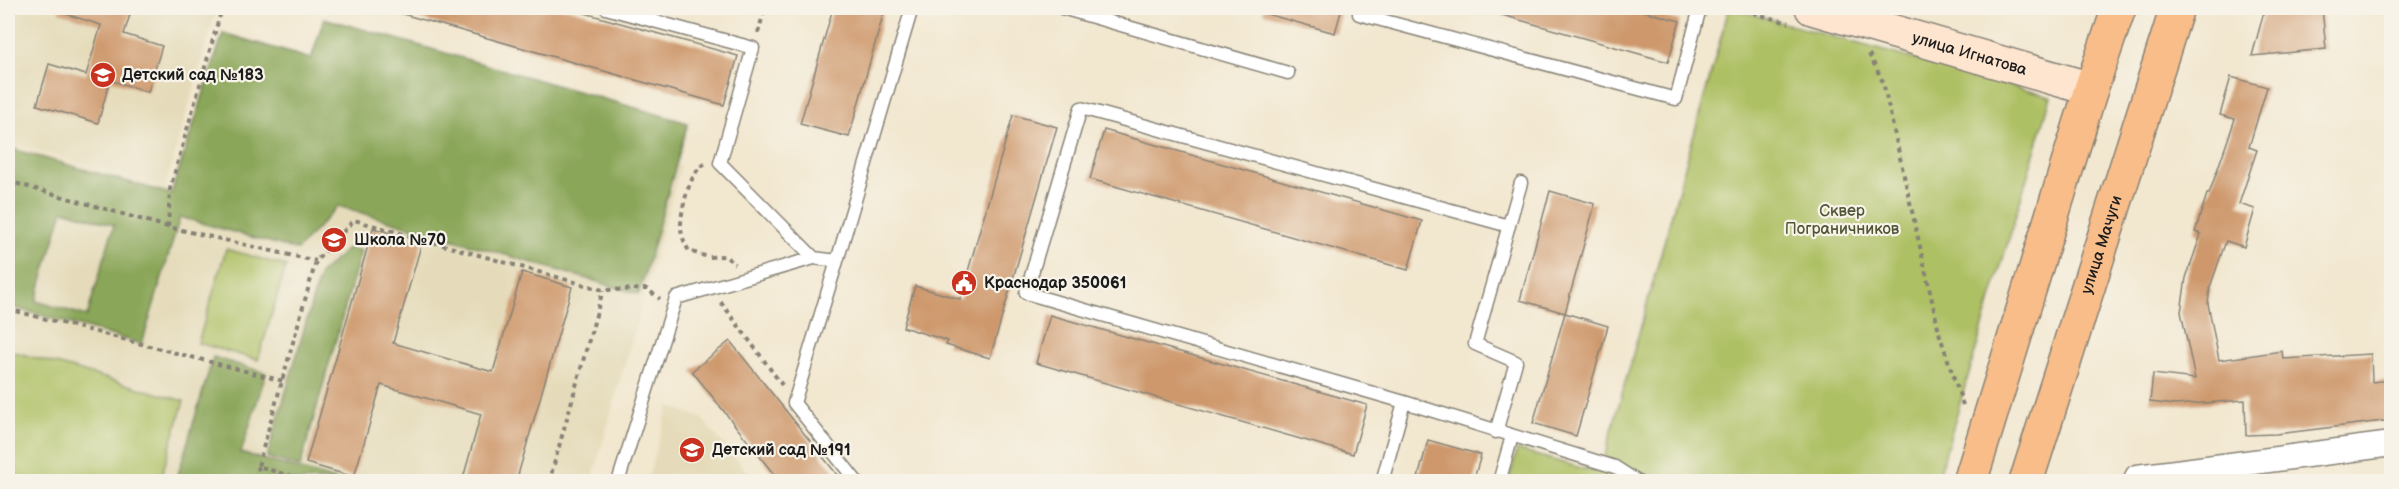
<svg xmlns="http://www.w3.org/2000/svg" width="2399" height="489" font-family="'Balsamiq Sans',sans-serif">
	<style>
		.built { fill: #e5dbba }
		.green { fill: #adc063; stroke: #646e40; stroke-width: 1.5 }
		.forest { fill: #8aa659; stroke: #53613a; stroke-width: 1.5; fill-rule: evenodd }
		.building { fill: #ce986c }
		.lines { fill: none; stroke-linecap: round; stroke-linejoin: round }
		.lane-casing { stroke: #878276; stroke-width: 15 }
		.street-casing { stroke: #878276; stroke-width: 27 }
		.secondary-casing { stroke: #878276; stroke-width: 36 }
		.primary-casing { stroke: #878276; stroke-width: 36 }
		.path { stroke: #878276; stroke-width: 4; stroke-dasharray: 4.5 4.5; stroke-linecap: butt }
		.lane { stroke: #fff; stroke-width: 12 }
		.street { stroke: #fff; stroke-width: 24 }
		.secondary { stroke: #fde5d0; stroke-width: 33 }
		.primary { stroke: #f9bd89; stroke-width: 33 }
		.labels { text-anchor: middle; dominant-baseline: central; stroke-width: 4.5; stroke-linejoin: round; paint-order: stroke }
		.street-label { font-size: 16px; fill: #1c1c1c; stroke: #f7f3e8 }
		.poi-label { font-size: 16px; font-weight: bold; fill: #1c1c1c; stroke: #f7f3e8; text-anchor: start }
		.park-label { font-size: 16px; fill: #4f5535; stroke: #f7f3e8 }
	</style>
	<rect width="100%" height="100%" fill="#f7f3e8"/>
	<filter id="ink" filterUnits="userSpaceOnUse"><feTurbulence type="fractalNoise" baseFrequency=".0167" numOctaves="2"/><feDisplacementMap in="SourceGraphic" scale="12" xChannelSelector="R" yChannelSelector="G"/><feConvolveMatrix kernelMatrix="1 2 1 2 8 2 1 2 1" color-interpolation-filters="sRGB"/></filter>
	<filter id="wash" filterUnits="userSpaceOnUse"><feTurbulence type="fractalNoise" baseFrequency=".008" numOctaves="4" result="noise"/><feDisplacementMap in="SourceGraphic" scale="24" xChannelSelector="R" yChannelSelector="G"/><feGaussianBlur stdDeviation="1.35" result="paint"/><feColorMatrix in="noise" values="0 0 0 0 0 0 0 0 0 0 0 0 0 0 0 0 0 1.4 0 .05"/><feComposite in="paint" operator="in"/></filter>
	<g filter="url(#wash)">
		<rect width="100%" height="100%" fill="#f2e7cf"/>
		<path class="built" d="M8,8H217L165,188L8,142Z
			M223,32L681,166L592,481H8V144L170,190Z
			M669,406L701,418L755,481H647Z"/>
		<path class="green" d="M1729,8L2051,97L1937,481L1508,482L1517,450L1600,473Z
			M226,249L286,266L258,360L198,343Z
			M8,350L184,401L160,481H8Z"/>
		<path class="forest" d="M324,18L688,123L639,294L338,206L297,250L180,217L142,344L8,306V148L171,194L223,33L311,59ZM63,210L114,225L87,316L36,301Z
			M349,247L361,251L300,467L267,457L320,274Z
			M213,357L266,373L241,453L340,481H176Z"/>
		<g id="blocks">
			<path class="building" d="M59,8H132L124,34L162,46L148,92L110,80L98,123L37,105L49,64L86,75L101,25L59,12Z
				M400,8H567L738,56L724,105L399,13Z
				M833,8H885L849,137L800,124Z
				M1264,8H1342L1335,33L1263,13Z
				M1496,8H1632L1680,21L1668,62L1495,13Z
				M2265,8H2322L2326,49L2252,56Z
				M2231,77L2267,87L2249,147L2257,150L2239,204L2255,209L2244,247L2226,241L2210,287L2208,304L2219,360L2282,351L2283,359L2371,354L2372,382L2391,380V420L2276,434L2246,435L2245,400L2175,405L2150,402L2153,374L2195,379L2181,312L2186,278L2201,234L2195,232L2207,194H2209L2235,119L2220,115Z
				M1013,115L1057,127L990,358L946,345L948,341L903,327L915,286L960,299Z
				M1104,130L1422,221L1408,270L1090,179Z
				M1550,191L1595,204L1565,313L1520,300Z
				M373,228L422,242L393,343L493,372L522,272L572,287L516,482H462L481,414L381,385L354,477L306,463Z
				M1565,313L1608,326L1576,436L1533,423Z
				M1050,315L1367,405L1353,454L1036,363Z
				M730,341L843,482H780L692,371Z
				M1428,440L1481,455L1473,482H1417Z"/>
		</g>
	</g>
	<g filter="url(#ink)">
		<use href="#blocks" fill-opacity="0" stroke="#878276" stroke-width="1.5"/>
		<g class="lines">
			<g class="lane-casing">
				<path id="lane" d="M606,8L753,48L720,163L814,258
					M1062,8L1288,73
					M1359,14L1676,99L1700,8
					M1509,226L1081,108L1026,293L1404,402L1615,467L1638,482
					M837,261L794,403L857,482
					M1496,432L1516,362L1475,344L1521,183
					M618,482L676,298L814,258L837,261L912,8
					M1382,482L1404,402
					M1499,482L1512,436"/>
			</g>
			<g class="street-casing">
				<path id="street" d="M2137,477L2392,444"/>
			</g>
			<g class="secondary-casing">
				<g id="secondary">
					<path id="s1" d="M1812,8L2091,89"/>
				</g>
			</g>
			<g class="primary-casing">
				<g id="primary">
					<path d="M1970,482L2091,89L2119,8"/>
					<path id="s2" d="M2026,482L2177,8"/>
				</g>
			</g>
			<path class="path" d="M1736,8L1789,23
				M758,33L765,8
				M1869,54L1883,82L1940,336L1964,408
				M705,164C689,171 680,213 681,229C682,237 685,244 689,251L708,257L725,256L735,264
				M8,181L168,227L316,261
				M168,227L170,189L222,8
				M721,302L782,385
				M8,309L283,381
				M258,466L260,482
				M309,482L258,466L316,261L354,220L603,290L647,289L660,299
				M549,482L603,290"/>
			<use href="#lane" class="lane"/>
			<use href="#street" class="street"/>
			<use href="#secondary" class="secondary"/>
			<use href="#primary" class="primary"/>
		</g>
	</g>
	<defs>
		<g id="school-disc" transform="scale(1.35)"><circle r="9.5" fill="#c8321e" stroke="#f7f3e8"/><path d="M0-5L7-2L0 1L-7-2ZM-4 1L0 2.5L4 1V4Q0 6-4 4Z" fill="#fff"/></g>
		<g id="civic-disc" transform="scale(1.35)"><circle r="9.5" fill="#c8321e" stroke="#f7f3e8"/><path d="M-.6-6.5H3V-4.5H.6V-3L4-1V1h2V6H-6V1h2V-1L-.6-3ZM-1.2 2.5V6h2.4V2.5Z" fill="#fff"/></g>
	</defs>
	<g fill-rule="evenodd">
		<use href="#school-disc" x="103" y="75"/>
		<use href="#school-disc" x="334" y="240"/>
		<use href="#civic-disc" x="964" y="283"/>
		<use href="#school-disc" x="692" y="450"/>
	</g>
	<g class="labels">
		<g class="street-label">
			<text stroke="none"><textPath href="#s1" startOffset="164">улица Игнатова</textPath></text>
			<text stroke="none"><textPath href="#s2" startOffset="249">улица Мачуги</textPath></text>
		</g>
		<g class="poi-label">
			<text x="122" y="75">Детский сад №183</text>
			<text x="354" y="240">Школа №70</text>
			<text x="984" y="283">Краснодар 350061</text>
			<text x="712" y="450">Детский сад №191</text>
		</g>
		<g class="park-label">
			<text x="1842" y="211">Сквер<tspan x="1842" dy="18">Пограничников</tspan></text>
		</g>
	</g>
	<rect width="2399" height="489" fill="none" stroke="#f7f3e8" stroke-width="30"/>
</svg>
